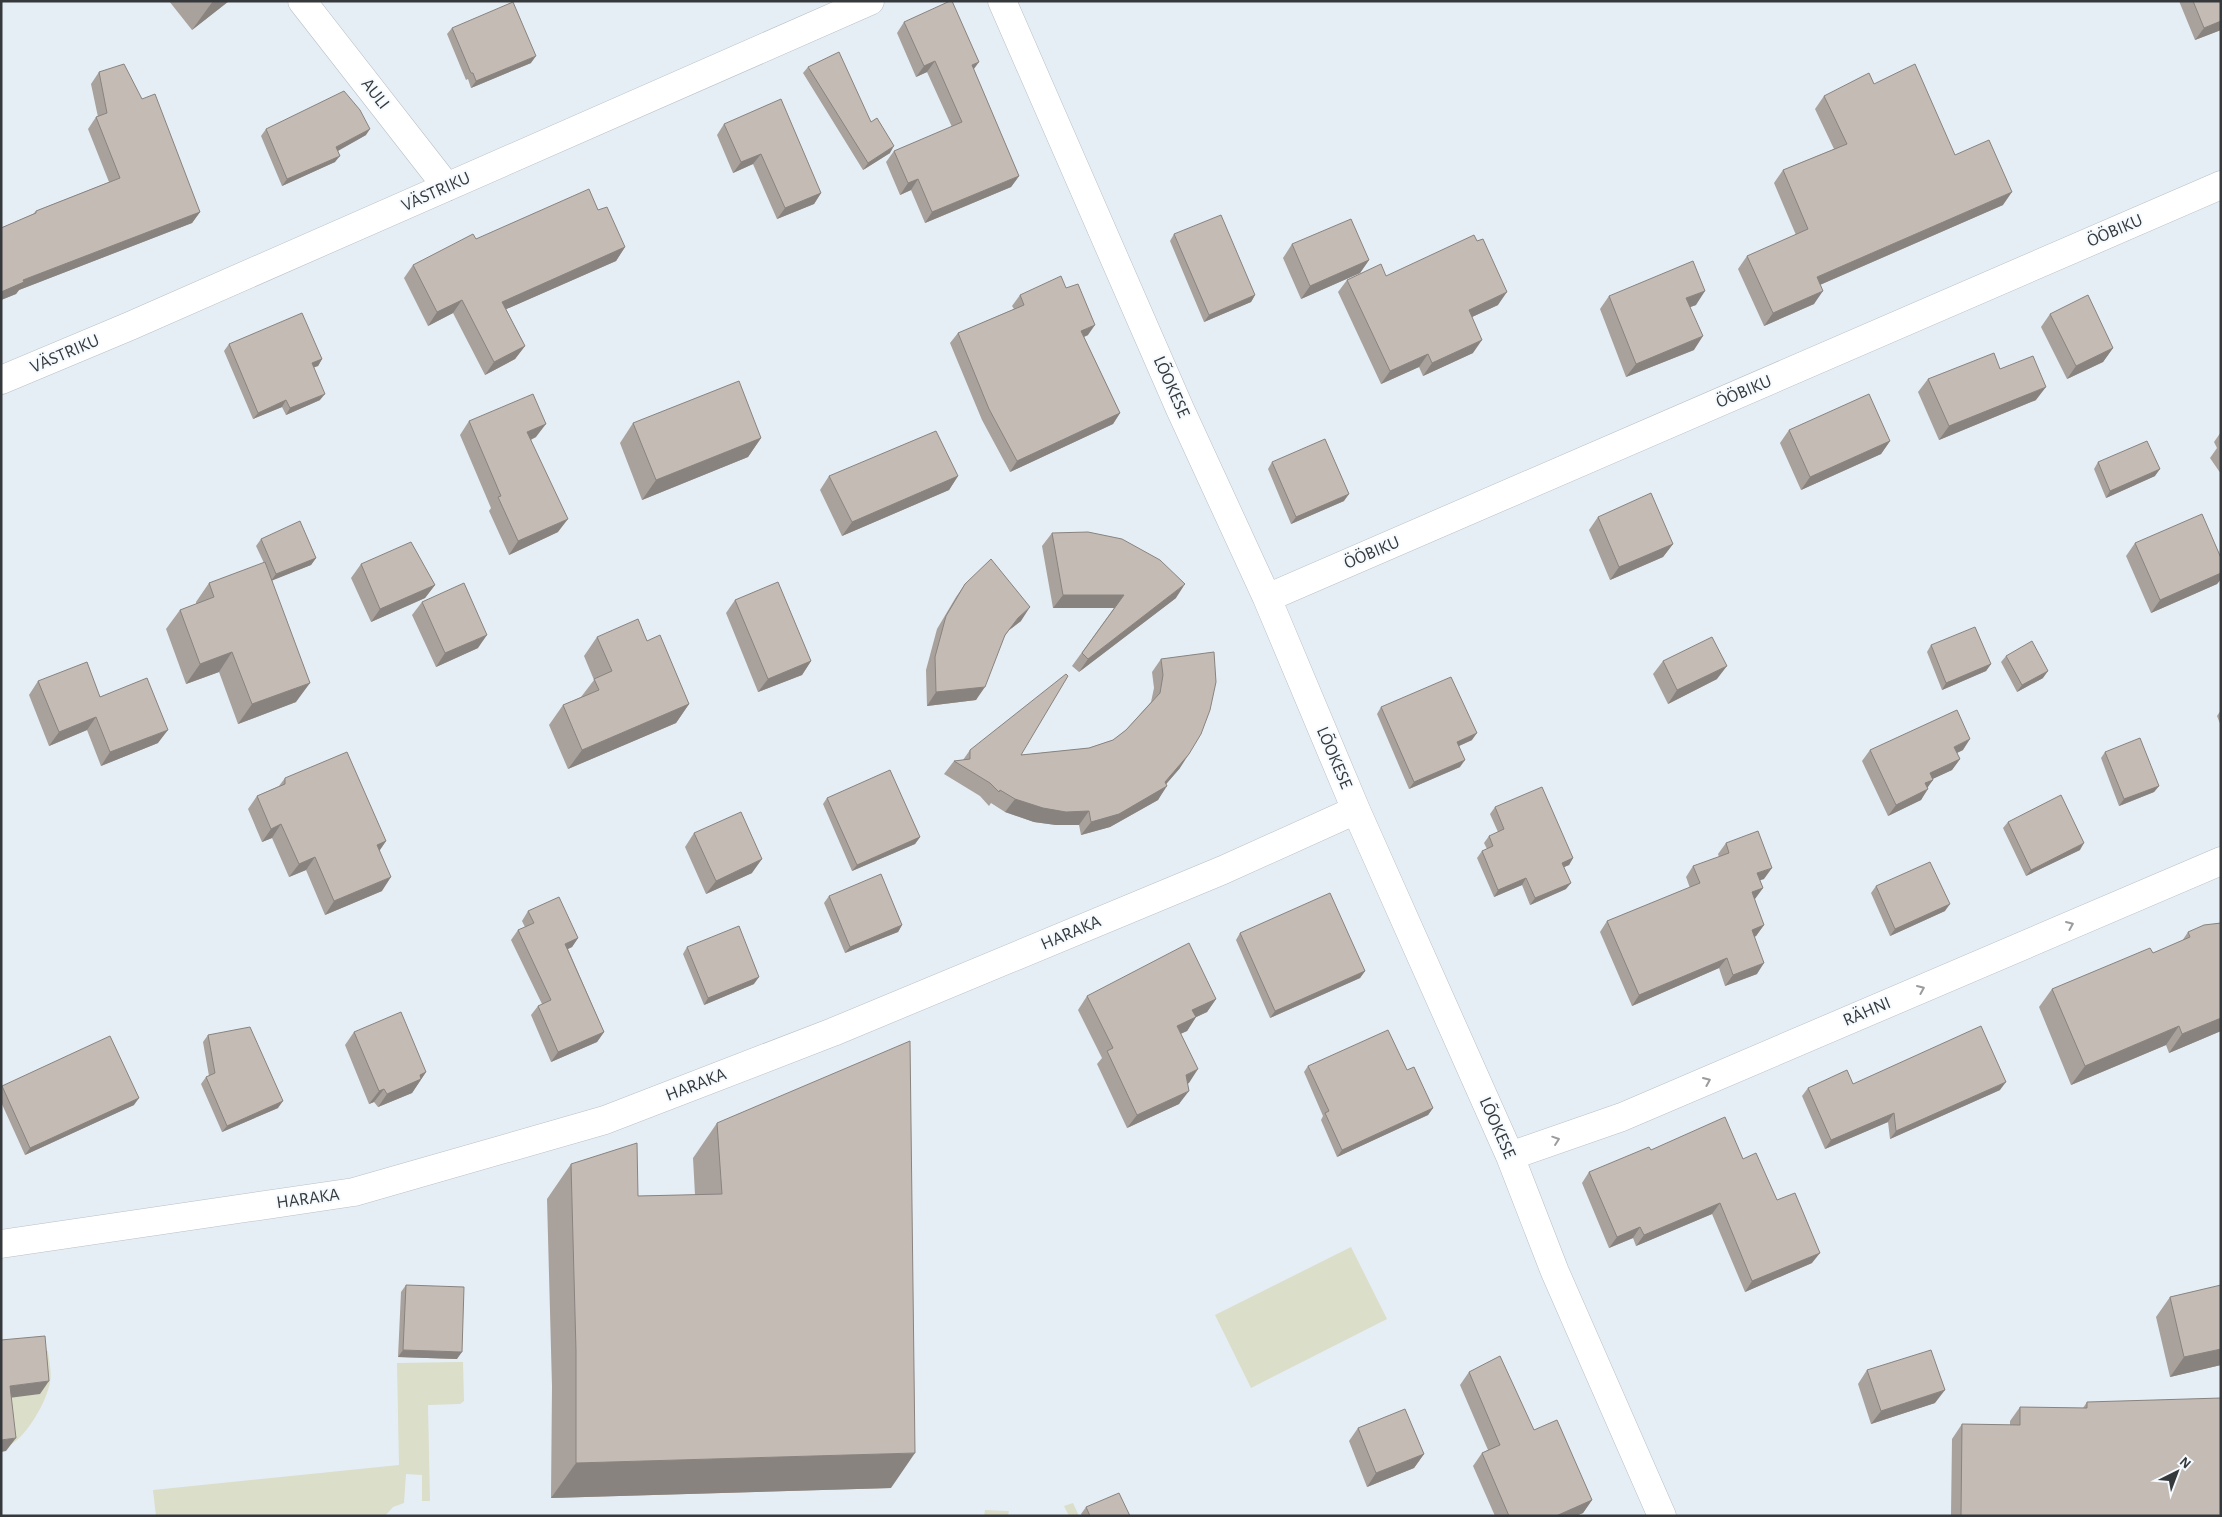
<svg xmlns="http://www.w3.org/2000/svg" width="2222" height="1517" font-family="'Alegreya Sans',sans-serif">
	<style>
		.green { fill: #dbdec8 }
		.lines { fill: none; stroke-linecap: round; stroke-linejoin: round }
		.minor-casing { stroke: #b8c0c7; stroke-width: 29 }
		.minor { stroke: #fff; stroke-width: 28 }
		.wall { fill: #a9a19c }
		.shaded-wall { fill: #89837f }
		.building { fill: #c4bbb5; stroke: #89837f }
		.oneway { stroke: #9a9c9e }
		.labels { text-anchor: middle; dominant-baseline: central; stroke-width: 4; stroke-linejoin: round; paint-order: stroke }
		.street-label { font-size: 18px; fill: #36393c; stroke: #f5faff }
	</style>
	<rect width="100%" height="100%" fill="#e5eef5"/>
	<path class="green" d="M1351,1247L1387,1319L1251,1388L1215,1315Z
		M35,1350L48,1351C49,1361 52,1372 50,1382C47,1401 27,1436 10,1445L1,1399Z
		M463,1362L464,1401L460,1404L428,1405L430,1501H422V1475L406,1474L404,1503L393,1507L385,1516H156L153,1490L399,1465L397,1363Z
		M1073,1503L1079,1516H1069L1064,1506Z
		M985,1510L1009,1511L1008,1516H984Z"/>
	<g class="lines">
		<g class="minor-casing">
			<path id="minor" d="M302,1L447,187
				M1002,1L1180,409L1267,598L1356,810L1510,1156L1555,1272L1662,1516
				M1,380L130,326L870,1
				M1267,598L2221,185
				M1510,1156L1622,1117L2221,861
				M1,1244L354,1192L605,1120L833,1032L1223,870L1356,810"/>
		</g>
		<use href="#minor" class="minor"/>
	</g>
	<path class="wall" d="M169,1H229L192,30Z
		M2179,1H2221V30L2195,40Z
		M904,22L974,70L1019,176L1011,187L925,223L911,190L900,195L886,162L894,151L952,127L927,72L916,77L897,33Z
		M452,28L531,63L471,88L468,79L466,80L447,34Z
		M808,67L871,122L890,153L863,170L803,73Z
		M99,72L200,212L192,223L19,290L16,294L1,300V228L33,214L36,211L109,182L88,129L96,117H98L91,84Z
		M1874,84L1955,155L2003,205L1820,285L1814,304L1764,326L1738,269L1747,256L1796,235L1774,183L1783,170L1834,149L1815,109L1824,96Z
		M724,124L821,193L814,204L777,219L753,164L733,173L717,135Z
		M266,129L366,135L338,151L335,162L282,186L261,136Z
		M598,210L625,247L616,261L506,309L525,346L515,359L485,375L453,313L428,326L404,278L413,265L476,239Z
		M1174,234L1255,295L1251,302L1204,322L1170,241Z
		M1292,244L1369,260L1360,273L1301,299L1283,258Z
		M1386,276L1498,305L1472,317L1473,353L1423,376L1419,367L1381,384L1338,292L1347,280Z
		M1066,288L1088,335L1084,337L1120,413L1113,424L1010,472L982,420L950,343L958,333L1014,309L1012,306L1020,295Z
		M1609,296L1696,305L1690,307L1694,350L1626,377L1600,309Z
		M2050,314L2113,348L2103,362L2067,379L2041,327Z
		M229,344L322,359L318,366L313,367L320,400L286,415L282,407L253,419L224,351Z
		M2000,369L2036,400L1939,440L1918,392L1928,379Z
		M469,421L536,437L531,440L558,532L509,555L489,511L491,508L460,435Z
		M633,423L761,438L748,457L642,500L620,443Z
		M1789,430L1890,441L1881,454L1801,490L1780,443Z
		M2221,432V474L2210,458L2217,448L2214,442Z
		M1272,462L1344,501L1291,524L1268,469Z
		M2098,462L2155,476L2106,498L2094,469Z
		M829,476H958L949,490L842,536L820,490Z
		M1598,517L1673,544L1663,557L1610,580L1589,530Z
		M1052,533L1176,598L1079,672L1072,666L1114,608H1053L1042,546Z
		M261,539L316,558L311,565L272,580L296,702L238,724L219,672L186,684L166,629L180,610L196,604V602L209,583L264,563L256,546Z
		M2135,543L2221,558V579L2217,584L2151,613L2126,556Z
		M361,564L435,585L425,598L371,622L351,578Z
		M965,584L1021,621L1008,631L1004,637L976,700L927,706L926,670L937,629L956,597Z
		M735,600L811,661L802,675L758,692L726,613Z
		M422,602L478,648L436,667L412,615Z
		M597,637L647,641L689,704L676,723L568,769L549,725L563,705L581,697L594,680L584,656Z
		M1931,645L1991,664L1986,671L1942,690L1927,652Z
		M2006,656L2043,678L2017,692L2001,662Z
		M1161,659L1180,768L1166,784L1158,800L1110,827L1081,835L1079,825H1056L1034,822L1005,812L991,803L989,806L980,796L944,774L954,761L963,760L970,750L1021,755L1089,748L1113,740L1126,730L1151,702L1154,688L1152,672Z
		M1663,661L1717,679L1668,704L1653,674Z
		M38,681L100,697L158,743L101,766L87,730L49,746L29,695Z
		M1381,707L1472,740L1459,746L1460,767L1409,789L1377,714Z
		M2221,710V726L2217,716Z
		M1870,750H1963L1957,753L1960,759L1952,770L1932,779L1921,800L1888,816L1862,761Z
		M2105,752L2159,786L2154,792L2119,806L2101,758Z
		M285,778L386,841L380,850L382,891L325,915L306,870L289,877L272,838L262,842L248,809L257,796L279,786Z
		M827,798L920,837L915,844L852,871L823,804Z
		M1495,807L1573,858L1569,865L1564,867L1566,889L1530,905L1522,885L1494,897L1477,858L1482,851L1487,849L1484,843L1489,836L1498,832L1490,814Z
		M2008,822L2080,850L2026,876L2003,828Z
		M694,833L752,873L706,894L685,847Z
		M1726,843L1764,879L1760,880L1763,888L1754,899L1764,925L1756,936L1754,937L1757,974L1725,986L1719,968L1632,1006L1600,932L1607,921L1690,888L1686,877L1693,866L1719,857L1718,854Z
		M1876,886L1945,911L1890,936L1871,893Z
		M829,896L902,925L898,932L845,953L824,903Z
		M528,911L578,938L572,947L568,949L604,1032L597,1042L551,1062L531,1015L538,1006L542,1004L511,940L518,930L525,927L522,921Z
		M2188,932L2221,1031L2169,1053L2166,1045L2071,1085L2039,1007L2052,989L2153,953L2182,941Z
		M1240,933L1365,971L1360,978L1270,1018L1236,940Z
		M687,947L754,984L704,1005L683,954Z
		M1087,996L1216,999L1207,1012L1196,1017L1187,1031L1180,1034L1189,1083H1187L1179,1104L1127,1128L1097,1064L1102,1058L1078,1010Z
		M354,1032L426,1072L412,1093L378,1107L374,1102L369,1104L345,1045Z
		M208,1035L278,1108L222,1132L201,1084L206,1077L209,1076L203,1042Z
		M1308,1066L1407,1070L1433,1108L1428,1115L1337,1157L1321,1120L1323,1116L1304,1072Z
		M1853,1084L2000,1090L1890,1139L1888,1122L1825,1149L1802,1096L1808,1088Z
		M2,1086L134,1105L25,1155L1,1102Z
		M717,1123L891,1488L551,1498L552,1386L547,1199L571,1164L638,1196L695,1195L693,1158Z
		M1651,1150L1743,1159L1777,1200L1812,1263L1745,1292L1712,1214L1636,1246L1633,1238L1609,1248L1582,1183L1589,1172Z
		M406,1285L457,1359L398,1357L401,1292Z
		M2170,1297L2221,1365L2170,1377L2156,1317Z
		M1867,1370L1935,1403L1871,1424L1858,1384Z
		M1469,1372L1534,1430L1592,1500L1583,1513L1576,1516H1495L1473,1466L1482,1453L1488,1450L1460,1385Z
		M2087,1402L2221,1516H1951L1952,1439L1962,1424L2010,1425V1421L2020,1407L2083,1408Z
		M1358,1428L1424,1454L1414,1468L1367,1487L1349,1441Z
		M1086,1507L1130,1516H1082L1081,1514Z"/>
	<path class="shaded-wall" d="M213,1H229L192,30Z
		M2221,21V30L2195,40L2204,28Z
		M536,56L531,63L471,88L476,81Z
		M935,61L927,72L916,77L924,66Z
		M979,62L971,73L972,65Z
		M370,129L366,135L332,154L336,147Z
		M894,146L890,153L863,170L868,163Z
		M761,154L753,164L733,173L741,162Z
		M340,156L335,162L282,186L287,179Z
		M1019,176L1011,187L925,223L932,212Z
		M918,179L911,190L900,195L908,183Z
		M2012,192L2003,205L1808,290L1817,277Z
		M821,193L814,204L777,219L785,208Z
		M200,212L192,223L19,290L16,294L1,300V292L23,280Z
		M625,247L616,261L493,315L502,302Z
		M1369,260L1360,273L1301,299L1310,286Z
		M1705,291L1696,305L1677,312L1686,298Z
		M1823,291L1814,304L1764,326L1773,313Z
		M1507,292L1498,305L1459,323L1469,310Z
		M1255,295L1251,302L1204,322L1209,315Z
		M462,300L453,313L428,326L437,312Z
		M1095,325L1088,335L1074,341L1081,331Z
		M1703,336L1694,350L1626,377L1636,364Z
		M1482,340L1473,353L1423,376L1432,363Z
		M525,346L515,359L485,375L494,362Z
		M2113,348L2103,362L2067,379L2076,366Z
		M1428,354L1419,367L1381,384L1390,371Z
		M322,359L318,366L307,370L312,363Z
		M2046,387L2036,400L1939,440L1949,426Z
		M325,394L320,400L286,415L290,408Z
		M286,400L282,407L253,419L258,413Z
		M1120,413L1113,424L1010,472L1017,461Z
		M546,424L536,437L518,445L527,432Z
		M761,438L748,457L642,500L656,480Z
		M1890,441L1881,454L1801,490L1810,477Z
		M2160,469L2155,476L2106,498L2110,491Z
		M958,476L949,490L842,536L852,522Z
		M1349,494L1344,501L1291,524L1296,517Z
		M568,519L558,532L509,555L518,541Z
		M1673,544L1663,557L1610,580L1619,567Z
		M316,558L311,565L271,581L276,574Z
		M2221,573V579L2217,584L2151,613L2160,600Z
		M1185,584L1176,598L1079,672L1088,659Z
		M435,585L425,598L371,622L380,609Z
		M1063,595H1124L1115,608H1053Z
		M1030,607L1021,621L1008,631L995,649L1018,618Z
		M487,635L478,648L436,667L445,653Z
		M232,652L219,672L186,684L200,664Z
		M811,661L802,675L758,692L768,679Z
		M1991,664L1986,671L1942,690L1946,683Z
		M1727,666L1717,679L1668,704L1677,690Z
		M2048,671L2043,678L2017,692L2022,685Z
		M310,683L296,702L238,724L252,704Z
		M985,687L976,700L927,706L936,692Z
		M689,704L676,723L568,769L582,750Z
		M96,717L87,730L49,746L59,732Z
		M168,730L158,743L101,766L110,752Z
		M1477,733L1472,740L1452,749L1457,742Z
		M1970,739L1963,750L1946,758L1954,747Z
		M1189,754L1180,768L1161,790L1167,786L1158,800L1110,827L1081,835L1091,822L1165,782Z
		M1960,759L1952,770L1922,784L1930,773Z
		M1465,760L1460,767L1409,789L1414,782Z
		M1933,780L1925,791L1928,789L1921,800L1888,816L1896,805L1925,783Z
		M2159,786L2154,792L2119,806L2124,799Z
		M1015,799L1089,811L1079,825H1056L1034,822L1005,812Z
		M281,824L272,838L262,842L271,829Z
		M920,837L915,844L852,871L857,865Z
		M386,841L377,854V845Z
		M2084,843L2080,850L2026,876L2031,870Z
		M315,857L306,870L289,877L299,864Z
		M1573,858L1569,865L1557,870L1562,863Z
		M762,859L752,873L706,894L716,881Z
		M1772,868L1764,879L1750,883L1757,873Z
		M391,877L382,891L325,915L334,901Z
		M1526,878L1522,885L1494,897L1498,890Z
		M1571,883L1566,889L1530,905L1535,898Z
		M1763,888L1755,899L1744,903L1752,892Z
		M1950,904L1945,911L1890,936L1895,929Z
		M902,925L898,932L845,953L850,947Z
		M1764,925L1756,936L1744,941L1752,930Z
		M578,938L572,947L559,953L565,944Z
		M1727,958L1719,968L1632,1006L1639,995Z
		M1764,963L1757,974L1725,986L1733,975Z
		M1365,971L1360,978L1270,1018L1275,1011Z
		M759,977L754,984L704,1005L708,998Z
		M1216,999L1207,1012L1188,1021L1196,1017L1187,1031L1167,1040L1177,1026L1192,1010Z
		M2221,1018V1031L2169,1053L2182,1034Z
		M2179,1026L2166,1045L2071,1085L2085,1066Z
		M604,1032L597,1042L551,1062L558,1052Z
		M1198,1069L1189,1083L1177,1089L1186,1075Z
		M426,1072L412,1093L378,1107L387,1094L420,1075Z
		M2006,1082L2000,1090L1890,1139L1896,1131Z
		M384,1089L374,1102L369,1104L379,1091Z
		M1189,1091L1179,1104L1127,1128L1137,1115Z
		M139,1098L134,1105L25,1155L30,1148Z
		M283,1101L278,1108L222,1132L227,1126Z
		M1433,1108L1428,1115L1337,1157L1342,1150Z
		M1894,1113L1888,1122L1825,1149L1831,1140Z
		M1720,1203L1712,1214L1636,1246L1644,1235Z
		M1640,1227L1633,1238L1609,1248L1617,1237Z
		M1820,1253L1812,1263L1745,1292L1752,1281Z
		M2221,1349V1365L2170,1377L2184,1357Z
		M403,1350L462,1352L457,1359L398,1357Z
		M49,1381L40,1394L1,1399L10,1386Z
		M1945,1390L1935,1403L1871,1424L1881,1411Z
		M16,1438L6,1451L1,1452V1440Z
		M915,1453L891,1488L551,1498L576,1463Z
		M1424,1454L1414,1468L1367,1487L1376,1473Z
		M1592,1500L1583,1513L1576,1516H1556Z"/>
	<path class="building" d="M950,1H952L979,62L972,65L1019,176L932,212L918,179L908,183L894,151L962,122L935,61L924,66L904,22Z
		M2193,1H2221V21L2204,28Z
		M513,2L536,56L476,81L473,73H471L452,28Z
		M839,52L871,122L877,118L894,146L868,163L808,67Z
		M124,64L142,99L155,94L200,212L23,280L24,282L1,292V228L36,213V211L120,178L96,117L107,113L99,72Z
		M1915,64L1955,155L1989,140L2012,192L1817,277L1823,291L1773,313L1747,256L1808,229L1783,170L1847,144L1824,96L1869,73L1874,84Z
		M344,91L360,110L370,129L336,147L340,156L287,179L266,129Z
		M781,99L821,193L785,208L761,154L741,162L724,124Z
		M589,189L598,210L607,207L625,247L502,302L525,346L494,362L462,300L437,312L413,265L473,234L476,239Z
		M1221,215L1255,295L1209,315L1174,234Z
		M1351,219L1369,260L1310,286L1292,244Z
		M1474,235L1477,241L1483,239L1507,292L1469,310L1482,340L1432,363L1428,354L1390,371L1347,280L1381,264L1386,276Z
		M1693,261L1705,291L1686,298L1703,336L1636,364L1609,296Z
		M1061,276L1066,288L1078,284L1095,325L1081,331L1120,413L1017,461L989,409L958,333L1024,305L1020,295Z
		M2088,295L2113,348L2076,366L2050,314Z
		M302,313L322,359L312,363L325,394L290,408L286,400L258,413L229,344Z
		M1994,353L2000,369L2033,356L2046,387L1949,426L1928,379Z
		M739,381L761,438L656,480L633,423Z
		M533,394L546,424L527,432L568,519L518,541L498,497L501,496L469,421Z
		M1869,394L1890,441L1810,477L1789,430Z
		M936,431L958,476L852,522L829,476Z
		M1325,439L1349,494L1296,517L1272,462Z
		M2147,441L2160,469L2110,491L2098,462Z
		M1651,493L1673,544L1619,567L1598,517Z
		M2202,514L2221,558V573L2160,600L2135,543Z
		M300,521L316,558L276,574L261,539Z
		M1088,532L1122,539L1160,560L1185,584L1088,659L1082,653L1124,595H1063L1052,533Z
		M411,542L435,585L380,609L361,564Z
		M991,559L1030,607L1018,618L1005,635L985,687L936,692L935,657L946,616L965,584Z
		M265,562L310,683L252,704L232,652L200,664L180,610L214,597L209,583Z
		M778,582L811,661L768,679L735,600Z
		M464,583L487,635L445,653L422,602Z
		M638,619L647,641L660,635L689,704L582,750L563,705L599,690L594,679L612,671L597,637Z
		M1975,627L1991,664L1946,683L1931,645Z
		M1712,637L1727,666L1677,690L1663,661Z
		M2032,641L2048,671L2022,685L2006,656Z
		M1214,652L1216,682L1210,710L1201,734L1189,754L1165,782L1167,786L1119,814L1091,822L1089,811L1066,812L1043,808L1015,799L1000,790L999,792L990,783L954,761L970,759V750L1066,674L1068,676L1021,755L1089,748L1113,740L1126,730L1160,693L1163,675L1161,659Z
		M87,662L100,697L147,678L168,730L110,752L96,717L59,732L38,681Z
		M1451,677L1477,733L1457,742L1465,760L1414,782L1381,707Z
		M1957,710L1970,739L1954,747L1960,759L1930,773L1933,780L1925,783L1928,789L1896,805L1870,750Z
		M2140,738L2159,786L2124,799L2105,752Z
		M347,752L386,841L377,845L391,877L334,901L315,857L299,864L281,824L271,829L257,796L285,784V778Z
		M890,770L920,837L857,865L827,798Z
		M1542,787L1573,858L1562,863L1571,883L1535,898L1526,878L1498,890L1482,851L1493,846L1489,836L1504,829L1495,807Z
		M2061,795L2084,843L2031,870L2008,822Z
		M741,812L762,859L716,881L694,833Z
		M1758,831L1772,868L1757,873L1763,888L1752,892L1764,925L1752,930L1764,963L1733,975L1727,958L1639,995L1607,921L1700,883L1693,866L1729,853L1726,843Z
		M1930,862L1950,904L1895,929L1876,886Z
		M881,874L902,925L850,947L829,896Z
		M1330,893L1365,971L1275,1011L1240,933Z
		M559,897L578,938L565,944L604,1032L558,1052L538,1006L551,1000L518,930L534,923L528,911Z
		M2221,923V1018L2182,1034L2179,1026L2085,1066L2052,989L2150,948L2153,953L2190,937L2188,932L2204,925Z
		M739,926L759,977L708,998L687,947Z
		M1189,943L1216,999L1192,1010L1196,1017L1177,1026L1198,1069L1186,1075L1189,1091L1137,1115L1107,1051L1113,1048L1087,996Z
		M401,1012L426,1072L420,1075L421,1079L387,1094L384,1089L379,1091L354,1032Z
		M1981,1026L2006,1082L1896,1131L1894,1113L1831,1140L1808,1088L1847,1070L1853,1084Z
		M250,1027L283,1101L227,1126L206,1077L215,1073L208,1035Z
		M1388,1030L1407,1070L1414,1067L1433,1108L1342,1150L1325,1113L1329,1111L1308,1066Z
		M110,1036L139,1098L30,1148L2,1086Z
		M910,1041L915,1453L576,1463V1351L571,1164L637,1143L638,1196L722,1194L717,1123Z
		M1725,1117L1743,1159L1756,1153L1777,1200L1795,1193L1820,1253L1752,1281L1720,1203L1644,1235L1640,1227L1617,1237L1589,1172L1649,1147L1651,1150Z
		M406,1285L464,1287L462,1352L403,1350Z
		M2221,1285V1349L2184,1357L2170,1297Z
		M45,1336L49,1381L10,1386L16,1438L1,1440V1340Z
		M1931,1350L1945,1390L1881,1411L1867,1370Z
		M1500,1356L1534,1430L1557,1420L1592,1500L1556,1516H1509L1482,1453L1500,1445L1469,1372Z
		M2221,1398V1516H1961L1962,1424L2020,1425V1407L2087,1408V1402Z
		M1405,1409L1424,1454L1376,1473L1358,1428Z
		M1119,1493L1130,1516H1090L1086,1507Z"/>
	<defs><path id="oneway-chevron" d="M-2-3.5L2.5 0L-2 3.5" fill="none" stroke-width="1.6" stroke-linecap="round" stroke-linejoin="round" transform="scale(1.25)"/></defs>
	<g class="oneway">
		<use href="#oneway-chevron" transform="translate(2070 925) rotate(-23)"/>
		<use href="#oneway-chevron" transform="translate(1921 989) rotate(-23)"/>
		<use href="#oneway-chevron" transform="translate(1707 1081) rotate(-23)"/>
		<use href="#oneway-chevron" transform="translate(1556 1140) rotate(-19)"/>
	</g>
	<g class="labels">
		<g class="street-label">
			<text transform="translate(375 94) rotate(52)">AULI</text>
			<text transform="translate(436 192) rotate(-24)">VÄSTRIKU</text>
			<text transform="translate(2115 231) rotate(-23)">ÖÖBIKU</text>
			<text transform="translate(65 354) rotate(-23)">VÄSTRIKU</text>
			<text transform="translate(1171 387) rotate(66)">LÕOKESE</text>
			<text transform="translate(1744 392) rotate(-23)">ÖÖBIKU</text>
			<text transform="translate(1372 553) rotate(-23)">ÖÖBIKU</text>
			<text transform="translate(1334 758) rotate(67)">LÕOKESE</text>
			<text transform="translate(1071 933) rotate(-23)">HARAKA</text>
			<text transform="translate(1867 1012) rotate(-23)">RÄHNI</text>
			<text transform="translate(696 1085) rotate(-21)">HARAKA</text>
			<text transform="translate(1497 1128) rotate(66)">LÕOKESE</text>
			<text transform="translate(308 1199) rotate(-8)">HARAKA</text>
		</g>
	</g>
	<rect width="2222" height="1517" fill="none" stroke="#36393c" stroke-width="5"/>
	<g transform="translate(2177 1472) rotate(42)" stroke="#f5faff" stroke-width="4" paint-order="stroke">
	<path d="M0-4L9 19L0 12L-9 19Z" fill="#36393c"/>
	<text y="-8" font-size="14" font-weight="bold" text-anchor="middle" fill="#36393c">N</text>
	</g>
</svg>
